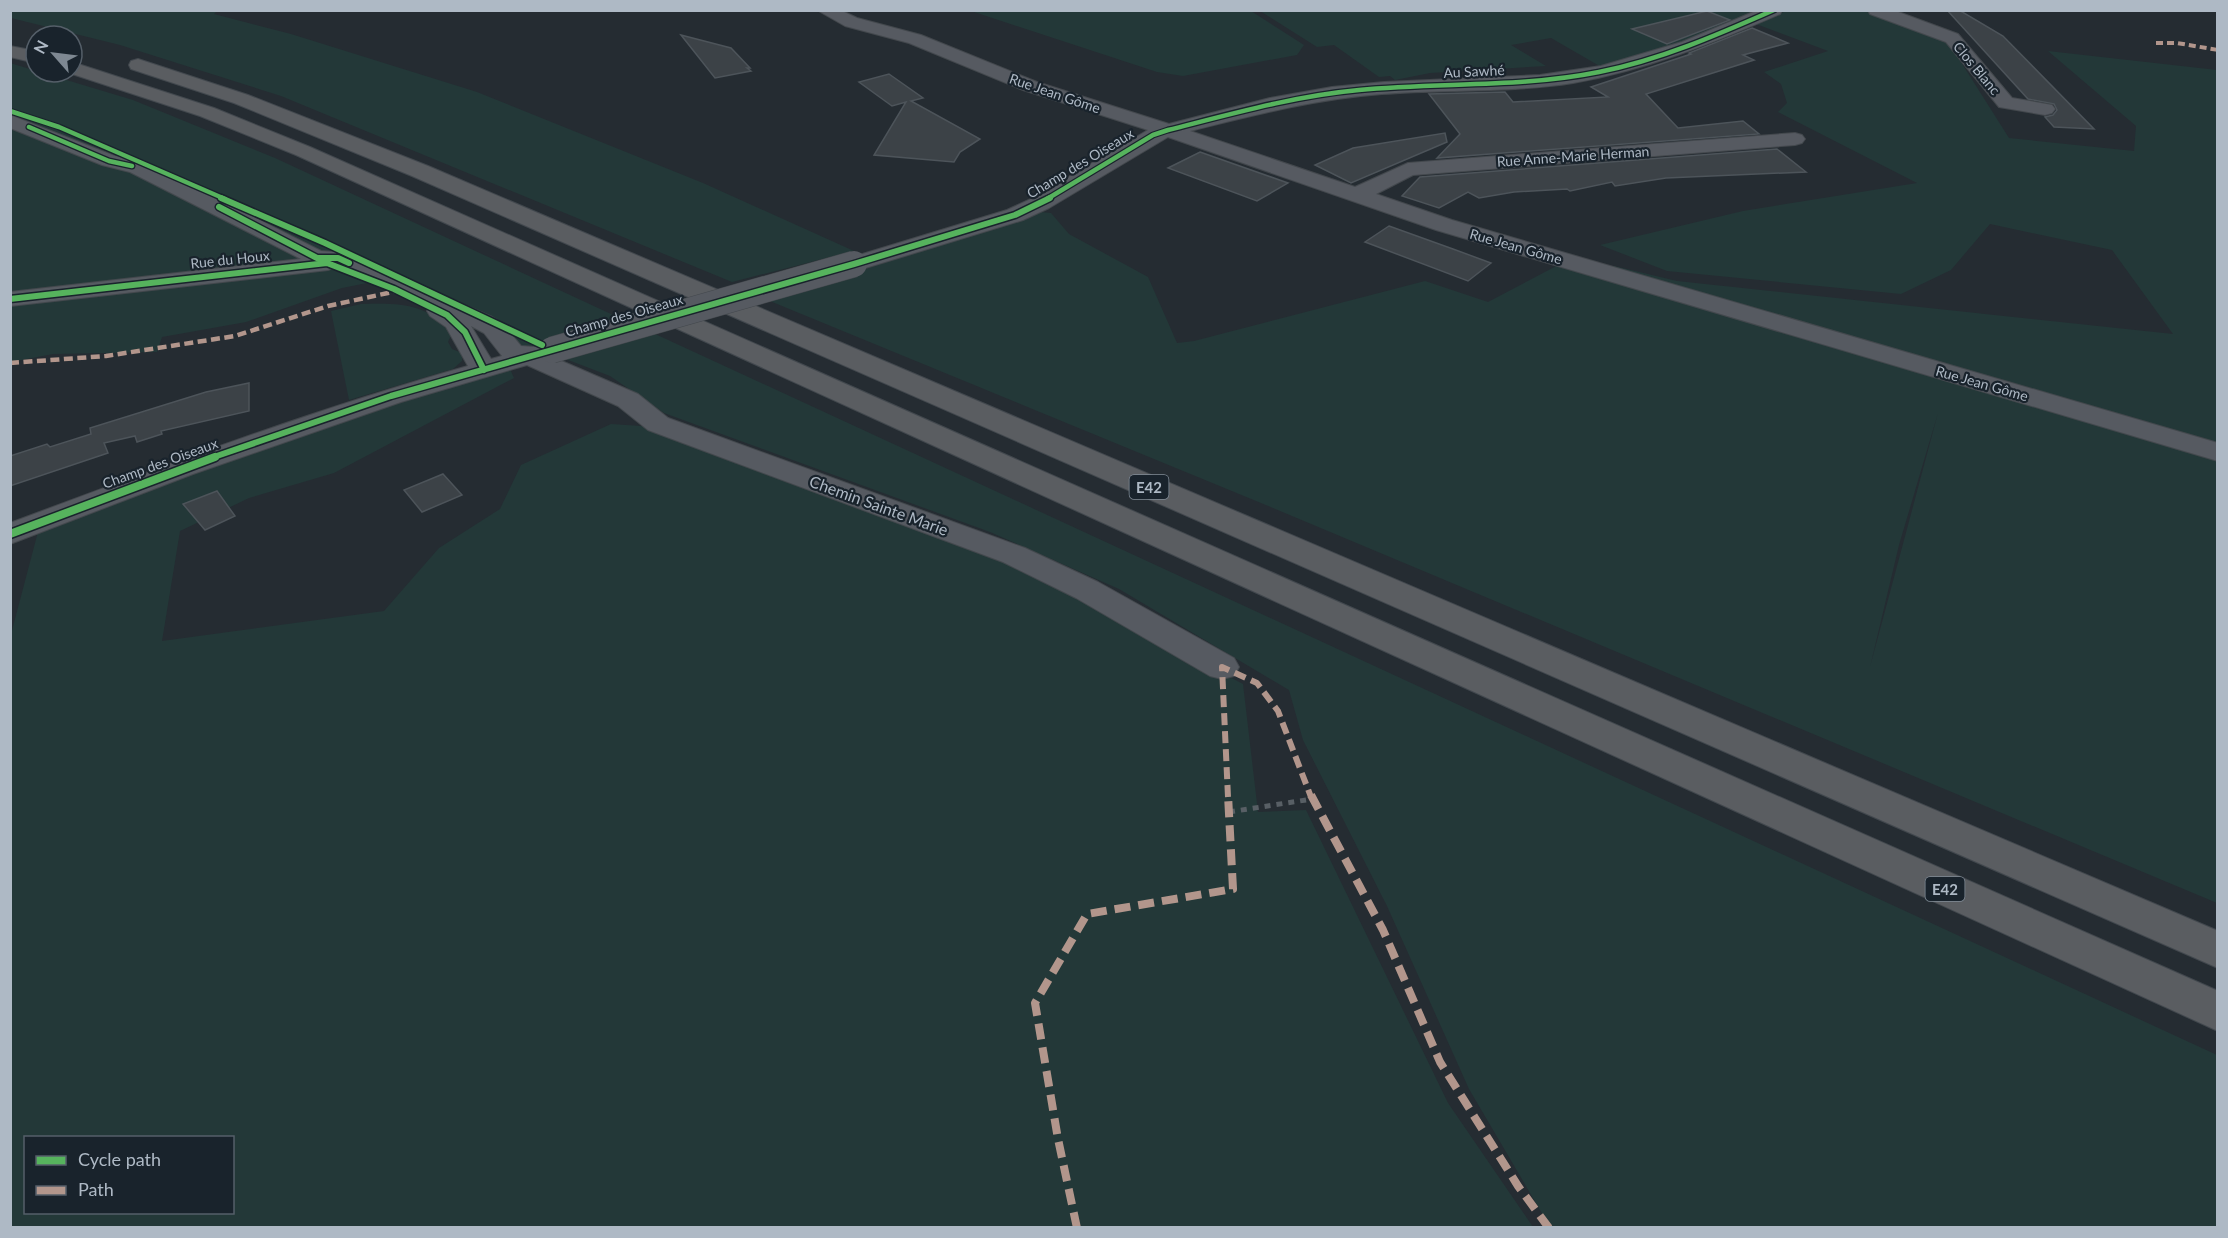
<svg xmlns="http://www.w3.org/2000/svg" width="2228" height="1238" font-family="Lato,sans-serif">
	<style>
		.green { fill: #233838; fill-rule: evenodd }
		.building { fill: #3c4247; stroke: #4d545a; stroke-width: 1.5 }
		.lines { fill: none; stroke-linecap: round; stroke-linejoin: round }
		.street-casing { stroke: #43484d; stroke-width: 2 }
		.highway-casing { stroke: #42484e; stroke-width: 2 }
		.path { stroke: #585f65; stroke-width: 5; stroke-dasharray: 6 6; stroke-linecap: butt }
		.street { fill: #565a61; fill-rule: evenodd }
		.highway { fill: #5a5d61; fill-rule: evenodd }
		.street-bridge-casing { stroke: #43484d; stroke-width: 27; stroke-linecap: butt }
		.street-bridge { stroke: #565a61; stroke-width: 26 }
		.quiet-far3 { stroke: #b2968c; stroke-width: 4; stroke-dasharray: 7 4; stroke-linecap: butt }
		.quiet-far2 { stroke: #b2968c; stroke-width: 4.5; stroke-dasharray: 9 4.5; stroke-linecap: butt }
		.quiet-far1 { stroke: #b2968c; stroke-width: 6; stroke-dasharray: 12 6; stroke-linecap: butt }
		.quiet { stroke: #b2968c; stroke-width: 8; stroke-dasharray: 16 8; stroke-linecap: butt }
		.cycleway-far2-casing { stroke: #19232c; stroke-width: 7 }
		.cycleway-far1-casing { stroke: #19232c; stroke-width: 9 }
		.cycleway-casing { stroke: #19232c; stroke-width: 11 }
		.cycleway-far2 { stroke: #56b35d; stroke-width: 4.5 }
		.cycleway-far1 { stroke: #56b35d; stroke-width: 6 }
		.cycleway { stroke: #56b35d; stroke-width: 8 }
		.labels { text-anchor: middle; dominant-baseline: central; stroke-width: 4.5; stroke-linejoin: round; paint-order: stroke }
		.far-street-label { font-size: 14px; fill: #aeb9c5; stroke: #19232c }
		.shield { fill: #19232c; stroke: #818c97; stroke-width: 1.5 }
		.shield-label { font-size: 15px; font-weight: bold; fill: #aeb9c5 }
		.street-label { font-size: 16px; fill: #aeb9c5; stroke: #19232c }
	</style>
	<rect width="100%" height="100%" fill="#252c32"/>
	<path class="green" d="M10,11H217L214,14L291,34L477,92L703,183L854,251L732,282L281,96L120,45L11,18Z
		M971,11H1251L1304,45L1297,55L1183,76L1157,72Z
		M1260,11H1766L1708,38L1603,68L1551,38L1511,45L1546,66L1430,73L1395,80L1390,76L1379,77L1334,45L1317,47Z
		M1786,11H1870L1947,40L2009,138L2134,151L2136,126L2048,51L2217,70V447L1608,269L1614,266L1677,281L2173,334L2112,250L1990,224L1951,270L1901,294L1667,271L1600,245L1743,211L1917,183L1778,112L1787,103L1781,84L1764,72L1828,51L1756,24Z
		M10,63L133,100L275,158L624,320L525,349L397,277L342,288L246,322L162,337L157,352L53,354L11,362Z
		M1041,212L1051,213L1069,234L1148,277L1177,343L1194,341L1425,281L1488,302L1562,263L1780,325L1947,381L2217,459V903L1261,503L765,299L881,264ZM1938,413L1870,667L1899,545Z
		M361,304C399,303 425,302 452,333L448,342L452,349L462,353V361L453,369L349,400L331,311Z
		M653,333L2217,1055V1227H1550L1469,1089L1387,906L1303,740L1289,690L1119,589L990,532L664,413L610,376L563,358Z
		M509,367L514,378L334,473L249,498L180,531L162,641L384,611L439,548L500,509L521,465L611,424L671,428L975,544L1243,684L1258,812L1306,810L1448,1103L1533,1227L11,1228L10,638L39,528L352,415ZM26,1138H232V1212H26Z"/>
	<path class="building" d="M1947,10H1959L2003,36L2094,129L2054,127L2045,117L2053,115L2057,110L2054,104L2028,99Z
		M1707,11L1730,20L1667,44L1632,29Z
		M1752,28L1788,43L1743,55L1754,60L1646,94L1678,128L1743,121L1759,134L1437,158L1460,134L1429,94L1505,92L1513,102L1608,97L1591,87L1691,54L1689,53Z
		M681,35L731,48L750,68H747L751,71L715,78Z
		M889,74L923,98L911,101L980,139L960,152L954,162L874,155L906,102L892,106L859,82Z
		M1445,133L1447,142L1351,183L1315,165L1353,148Z
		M1777,149L1806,172L1666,178L1615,186L1612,182L1570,191L1567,189L1514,192L1479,198L1468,192L1439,208L1402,196L1420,177Z
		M1200,152L1288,183L1257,201L1168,168Z
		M1389,226L1453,249L1491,263L1468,281L1365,242Z
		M249,383V411L161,431L162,434L137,442L135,436L104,443L108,453L10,486V456L47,444L50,447L91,434L90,428L206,392Z
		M443,474L462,495L422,512L404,490Z
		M217,491L235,516L205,530L183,504Z"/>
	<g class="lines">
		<g class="street-casing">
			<path id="street" d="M817,10H840L857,18L921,35L1037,82L1169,124L1270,98L1332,87L1384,82L1540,75L1601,66L1682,42L1758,10H1782L1780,14C1713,43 1646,70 1573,83C1510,93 1445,89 1382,94C1316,99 1254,115 1190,131L1355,187L1408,163L1795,133L1802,135L1805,139L1802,143L1795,145L1413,175L1376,194L1452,220L2218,443V461L1436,230L1168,137L1049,208L1023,220L862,269L854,271L846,269L842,264L846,259L1007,210L1033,198L1148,130L1023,90L909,43L845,26Z
				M1868,10H1893L1958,34L2012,98L2052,105L2055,109L2052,113L2045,115L1999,107L1946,42L1870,14Z
				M10,115L115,156L145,162L321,251L346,253L492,317L502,323L521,346L548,348L552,354L550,356L638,394L668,418L1025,548L1098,582L1234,658L1239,667L1234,676L1222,679L1210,676L1076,598L1003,562L648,430L618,406L527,365L401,402L193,474L10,544V523C162,466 313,410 468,366L446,327L430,316L427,311L429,307L337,266L328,270L10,306V292L301,259L130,172L102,165L10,128ZM471,326L484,333L502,356L491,359Z"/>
		</g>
		<g class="highway-casing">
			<path id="highway" d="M10,46L36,51V63L10,57Z
				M138,59L248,95L428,166L2218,931V968L412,176L234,103L131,69L129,65L131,61Z
				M72,62L214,108L310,147L2218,991V1031L296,155L200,116L66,72H72Z"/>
		</g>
		<path class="path" d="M1229,812L1312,799"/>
		<use href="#street" class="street"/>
		<use href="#highway" class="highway"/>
		<g class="street-bridge-casing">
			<path id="street-bridge" d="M552,350L854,264"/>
		</g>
		<use href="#street-bridge" class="street-bridge"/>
		<path class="quiet-far3" d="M2156,43H2177L2218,50"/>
		<path class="quiet-far2" d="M10,363L106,356L235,336L328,306L397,291"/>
		<path class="quiet-far1" d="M1228,797L1222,667L1257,683L1278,711L1311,797"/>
		<path class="quiet" d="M1311,795L1383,930L1440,1062L1518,1186L1549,1228
			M1077,1228L1058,1139L1035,1003L1087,914L1233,889L1228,795"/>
		<g class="cycleway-far2-casing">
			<path id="cycleway-far2" d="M10,111L59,127L225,199
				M29,127L109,161L132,166
				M1047,199L1153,135L1168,130C1231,114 1294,96 1359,90C1439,82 1520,88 1599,72C1660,60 1717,35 1774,10"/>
		</g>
		<g class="cycleway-far1-casing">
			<path id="cycleway-far1" d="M221,198L325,243L542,345
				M219,207L317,258H338L349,263
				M10,299L327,263L394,289L447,315L465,332L484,370
				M211,458L391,396L854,264L1015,215L1050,198"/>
		</g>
		<g class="cycleway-casing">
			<path id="cycleway" d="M10,534L215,457"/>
		</g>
		<use href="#cycleway-far2" class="cycleway-far2"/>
		<use href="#cycleway-far1" class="cycleway-far1"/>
		<use href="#cycleway" class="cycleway"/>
	</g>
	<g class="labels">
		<g class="far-street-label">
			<text transform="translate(1977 68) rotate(50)">Clos Blanc</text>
			<text transform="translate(1474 71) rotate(-3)">Au Sawhé</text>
			<text transform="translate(1055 93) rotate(19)">Rue Jean Gôme</text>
			<text transform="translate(1573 156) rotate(-4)">Rue Anne-Marie Herman</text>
			<text transform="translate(1080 163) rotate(-31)">Champ des Oiseaux</text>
			<text transform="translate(1516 246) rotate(16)">Rue Jean Gôme</text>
			<text transform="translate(230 259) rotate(-6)">Rue du Houx</text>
			<text transform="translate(624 315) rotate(-16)">Champ des Oiseaux</text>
			<text transform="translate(1982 383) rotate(16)">Rue Jean Gôme</text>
			<text transform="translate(160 463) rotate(-20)">Champ des Oiseaux</text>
		</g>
		<g class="shield">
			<rect x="1129.5" y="475" width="39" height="24" rx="4.5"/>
			<rect x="1925.5" y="877" width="39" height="24" rx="4.5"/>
		</g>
		<g class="shield-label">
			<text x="1149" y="487">E42</text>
			<text x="1945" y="889">E42</text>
		</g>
		<g class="street-label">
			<text transform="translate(879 505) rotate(20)">Chemin Sainte Marie</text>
		</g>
	</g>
	<rect width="2228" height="1238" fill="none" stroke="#aeb9c5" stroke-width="24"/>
	<rect x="24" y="1136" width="210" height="78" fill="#19232c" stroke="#555f69" stroke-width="1.5"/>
	<rect x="36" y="1156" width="30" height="9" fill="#56b35d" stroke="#555f69" stroke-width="1.5"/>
	<text x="78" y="1166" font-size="18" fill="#aeb9c5">Cycle path</text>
	<rect x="36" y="1186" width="30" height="9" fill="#b2968c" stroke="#555f69" stroke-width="1.5"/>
	<text x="78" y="1196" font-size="18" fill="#aeb9c5">Path</text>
	<g transform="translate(54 54) rotate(298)"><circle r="28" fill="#19232c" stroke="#555f69" stroke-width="1.5"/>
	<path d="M0-4.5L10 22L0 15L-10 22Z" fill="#7e8892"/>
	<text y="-9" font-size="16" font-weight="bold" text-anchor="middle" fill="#aeb9c5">N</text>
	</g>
</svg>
